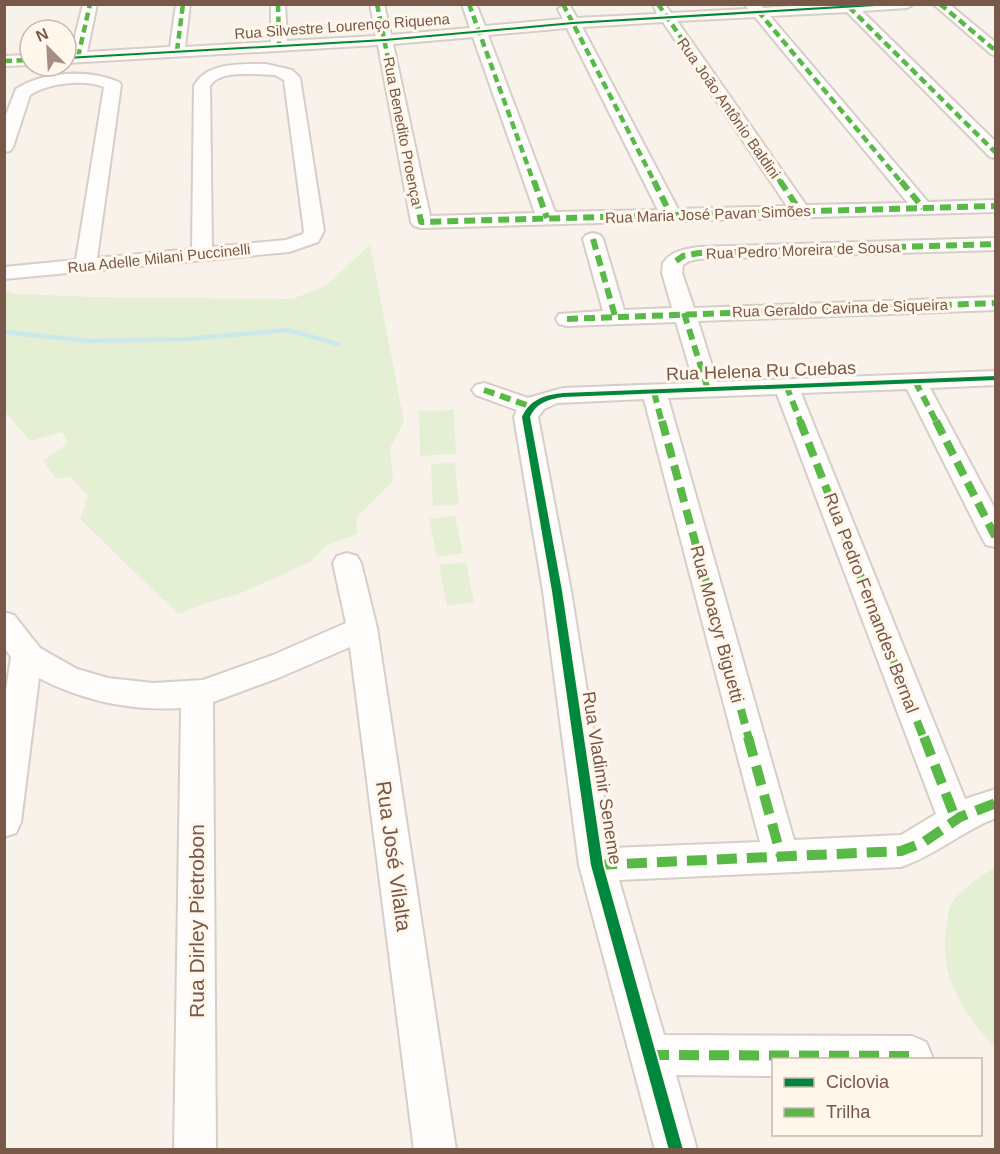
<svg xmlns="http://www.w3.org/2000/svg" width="1000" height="1154" font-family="Helvetica,sans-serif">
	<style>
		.green { fill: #e4efd4 }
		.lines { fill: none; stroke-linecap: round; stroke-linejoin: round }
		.stream { stroke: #cbe8ea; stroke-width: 4.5 }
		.minor-casing { stroke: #d6cec7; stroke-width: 4 }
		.minor { fill: #fefdfc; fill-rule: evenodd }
		.quiet-far3 { stroke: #58b947; stroke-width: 4.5; stroke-dasharray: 8 4.5; stroke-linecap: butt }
		.quiet-far2 { stroke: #58b947; stroke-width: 6; stroke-dasharray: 11 6; stroke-linecap: butt }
		.quiet-far1 { stroke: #58b947; stroke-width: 8; stroke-dasharray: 15 8; stroke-linecap: butt }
		.quiet { stroke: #58b947; stroke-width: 10; stroke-dasharray: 20 10; stroke-linecap: butt }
		.cycleway-casing { stroke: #fff7ec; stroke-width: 4 }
		.cycleway { fill: #00873e; fill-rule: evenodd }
		.labels { text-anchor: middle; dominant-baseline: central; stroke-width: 6; stroke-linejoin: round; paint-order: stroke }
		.far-street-label { font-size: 15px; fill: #785848; stroke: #fff7ec }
		.street-label { font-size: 18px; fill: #785848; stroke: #fff7ec }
		.near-street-label { font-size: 21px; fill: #785848; stroke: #fff7ec }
	</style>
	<rect width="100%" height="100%" fill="#f8f2eb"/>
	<path class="green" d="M370,245L404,422L390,448L393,481L356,518L357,534L327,545L310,562L239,594L206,603L178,614L80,519L88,496L70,477L56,479L43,461L68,443L62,432L30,441L5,412V291L17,294L93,297L292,299L324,287Z
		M454,410L456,454L420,456L419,411Z
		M455,463L459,504L433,506L431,464Z
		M455,516L463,553L437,557L429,519Z
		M466,562L474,602L447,606L439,565Z
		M995,868V1048C963,1013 937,974 947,925C948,918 948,908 952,902C963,888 980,876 995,868Z"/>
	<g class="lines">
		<path class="stream" d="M4,332L90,341L187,339L287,330L338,344"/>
		<g class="minor-casing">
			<path id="minor" d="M83,4H97L87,52L170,47L176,4H190L185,47L271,42V4H285L287,41L376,36L370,4H384L391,35L470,28L462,4H476L485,26L563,19L558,9L565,5L570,6L577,18L657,14L653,4H665L671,13L748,9L745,4H760L763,8L822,4H914L907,8L862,11L996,142V158L990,157L847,12L770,16L928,202L996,200V212L421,228L414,226L411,222L378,45L66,63V53H71ZM755,17L908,203L806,205L677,21ZM663,22L787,206L678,209L582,27ZM567,28L658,210L555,212L488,35ZM473,37L535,213L430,216L393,44Z
				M933,4H949L996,43V56L991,54Z
				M30,55V65L4,66V56Z
				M266,64L292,70L300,78L324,231L318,242L289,252L4,279V267L76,260L104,87C84,79 48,83 30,95L13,147L10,151L4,152V120L16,89C43,71 89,69 119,82L121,85L97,258L192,249L194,86C206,62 242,64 266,64ZM253,74L275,75L284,80L304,231L303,234L286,240L212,247L210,86C218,73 239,74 253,74Z
				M593,233L600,235L603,239L624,310L672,308L662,273L663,263C671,251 685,249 699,247L996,238V250L699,259L689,261L683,265L682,273L694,308L996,297V310L698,321L717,382L996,371V385L930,388L996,511V547L986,545L982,538L907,389L801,393L965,799L996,789V818C962,831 936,855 901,867L619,880L664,1035L912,1036L926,1042L932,1056L931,1060H774V1076L676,1075L697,1150H655L579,865L543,591L514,417L517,410L476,395L472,390L476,385L484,383L528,398L563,388L694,383L676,322L567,326L559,324L556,319L559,314L603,311L583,239L586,235ZM777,394L936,814L901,835L794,840L668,398ZM644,399L760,842L612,848L571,591L538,417L544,409L557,403Z
				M347,553L357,556L361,563L377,628L456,1150H414L350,647L278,678L213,702L216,1150H174L181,708C132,711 83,701 39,678L21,822L16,833L4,837V704L11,657L4,647V612L14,615L40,648L77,669L108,678L153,683L203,680L273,655L346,623L333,563L337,556Z"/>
		</g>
		<use href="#minor" class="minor"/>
		<path class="quiet-far3" d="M278,4L279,45
			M377,4L413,183
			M469,4L534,183
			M563,4L655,183
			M658,4L781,183
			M940,4L996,51
			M849,7L996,153
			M758,11L902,183
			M177,51L183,4
			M78,57L90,4
			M4,61L30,60"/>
		<path class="quiet-far2" d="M413,181L421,222L996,206
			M534,181L547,218
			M654,181L671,215
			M780,181L801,212
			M901,181L923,208
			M593,239L615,316
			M676,261L683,256L699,253L996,244
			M684,313L708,390
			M567,319L996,303
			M915,381L937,423
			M786,385L801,423
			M484,390L532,407
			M654,392L662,423"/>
		<path class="quiet-far1" d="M662,421L749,739
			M800,421L924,739
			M936,421L996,538"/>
		<path class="quiet" d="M748,737L781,856
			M924,737L956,820
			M597,865L901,851L924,842L960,817L996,803
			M649,1055L912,1056"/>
		<g class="cycleway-casing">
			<path id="cycleway" d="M874,4H909L573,24L385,41L66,59V57L385,39L573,22Z
				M996,376V380L563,397C549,399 536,403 530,417L562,591L603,865L683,1150H669L591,865L552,591L522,417C530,399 545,395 563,393Z"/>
		</g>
		<use href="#cycleway" class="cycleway"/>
	</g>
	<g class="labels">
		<g class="far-street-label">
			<text transform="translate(342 26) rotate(-4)">Rua Silvestre Lourenço Riquena</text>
			<text transform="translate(729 108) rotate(55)">Rua João Antônio Baldini</text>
			<text transform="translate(403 131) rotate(79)">Rua Benedito Proença</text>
			<text transform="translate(708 214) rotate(-2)">Rua Maria José Pavan Simões</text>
			<text transform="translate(803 250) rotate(-2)">Rua Pedro Moreira de Sousa</text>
			<text transform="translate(159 258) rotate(-6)">Rua Adelle Milani Puccinelli</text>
			<text transform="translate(840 308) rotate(-2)">Rua Geraldo Cavina de Siqueira</text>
		</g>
		<g class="street-label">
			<text transform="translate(761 371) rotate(-2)">Rua Helena Ru Cuebas</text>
			<text transform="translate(871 603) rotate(69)">Rua Pedro Fernandes Bernal</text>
			<text transform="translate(717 624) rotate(75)">Rua Moacyr Biguetti</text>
			<text transform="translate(602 778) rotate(81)">Rua Vladimir Seneme</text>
		</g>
		<g class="near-street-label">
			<text transform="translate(394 856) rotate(82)">Rua José Vilalta</text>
			<text transform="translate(196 921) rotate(-90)">Rua Dirley Pietrobon</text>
		</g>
	</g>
	<rect width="1000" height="1154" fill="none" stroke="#785848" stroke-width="12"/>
	<rect x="772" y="1058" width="210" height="78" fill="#fff7ec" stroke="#c9b7aa" stroke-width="1.5"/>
	<rect x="784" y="1078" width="30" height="9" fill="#00873e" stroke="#c9b7aa" stroke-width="1.5"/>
	<text x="826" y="1088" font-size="18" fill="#785848">Ciclovia</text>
	<rect x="784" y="1108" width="30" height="9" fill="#58b947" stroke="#c9b7aa" stroke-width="1.5"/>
	<text x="826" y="1118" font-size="18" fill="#785848">Trilha</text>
	<g transform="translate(48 48) rotate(336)"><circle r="28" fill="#fff7ec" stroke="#c9b7aa" stroke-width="1.5"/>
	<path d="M0-4.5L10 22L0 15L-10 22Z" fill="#a58e81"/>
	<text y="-9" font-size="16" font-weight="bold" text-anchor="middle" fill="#785848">N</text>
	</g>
</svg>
